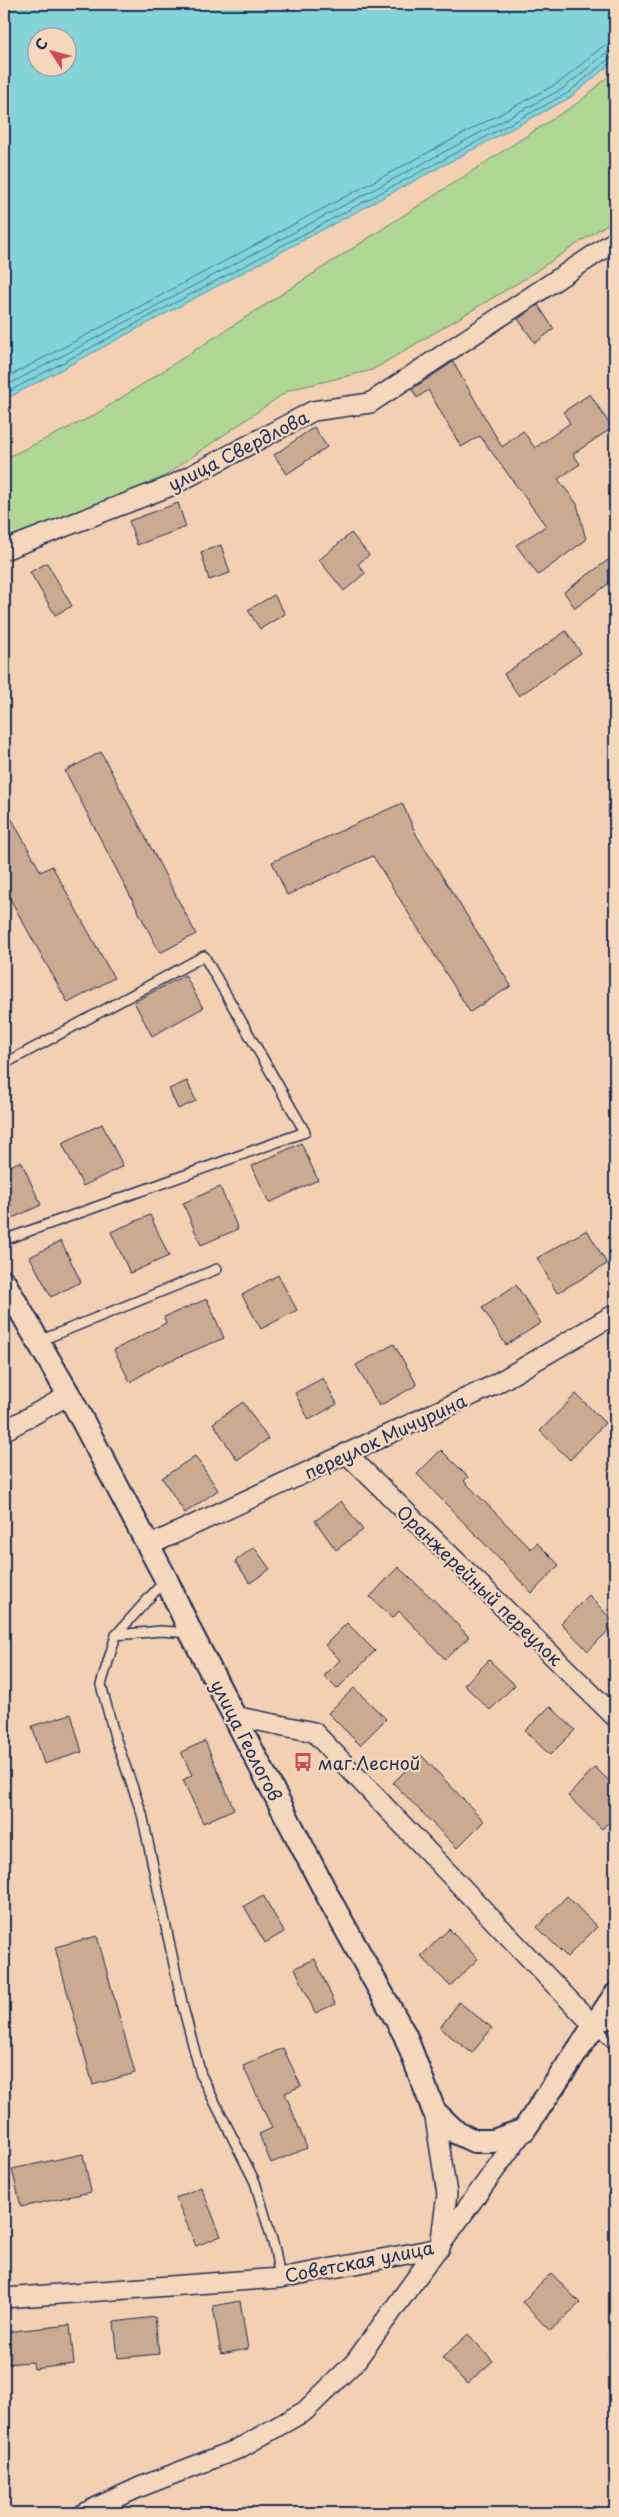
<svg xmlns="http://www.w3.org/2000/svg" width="619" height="2517" font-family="'Playpen Sans',sans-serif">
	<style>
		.built { fill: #e2c2a6 }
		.green { fill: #b0d794; stroke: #668379 }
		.water { fill: #82d4d9; stroke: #5992a8; fill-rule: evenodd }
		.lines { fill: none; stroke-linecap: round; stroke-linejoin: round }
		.shore { stroke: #44718f; stroke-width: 1 }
		.building { fill: #caaa91; stroke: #1b2f5e }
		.service-casing { stroke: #1b2f5e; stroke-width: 12 }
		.minor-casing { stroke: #1b2f5e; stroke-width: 22 }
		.tertiary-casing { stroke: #1b2f5e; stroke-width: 26 }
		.service { stroke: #f5d7bb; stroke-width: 9 }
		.minor { stroke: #f5d7bb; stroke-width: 19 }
		.tertiary { stroke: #f5d7bb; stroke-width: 22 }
		.labels { text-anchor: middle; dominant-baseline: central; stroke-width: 4.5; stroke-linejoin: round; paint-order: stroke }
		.street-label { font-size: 18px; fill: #1b2f5e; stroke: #f5d7bb }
		.poi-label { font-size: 18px; fill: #1b2f5e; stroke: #f5d7bb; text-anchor: start }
	</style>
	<rect width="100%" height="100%" fill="#f2d0b1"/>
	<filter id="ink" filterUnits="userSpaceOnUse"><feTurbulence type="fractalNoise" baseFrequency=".02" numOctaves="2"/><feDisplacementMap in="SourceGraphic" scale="10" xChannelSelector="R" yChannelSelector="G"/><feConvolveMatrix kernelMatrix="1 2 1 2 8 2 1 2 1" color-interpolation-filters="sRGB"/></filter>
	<g filter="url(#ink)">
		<path class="built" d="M615,2314V2370L606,2354Z"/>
		<path class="green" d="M615,71V219L521,281L372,370L289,390L154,483L4,540V459L93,416L579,102Z"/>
		<path class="water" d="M4,4H615V60L571,97L4,400ZM38,38H68V68H38Z"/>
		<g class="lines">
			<path class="shore" d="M4,379L560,82L602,47L615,43
				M4,387L564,88L606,53L615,50
				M4,394L568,93L610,58L615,57"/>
		</g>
		<path class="building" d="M538,305L554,329L535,343L518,319Z
			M453,362L502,447L523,431L535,448L570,423L563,412L590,394L612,428L573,454L580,464L558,479L577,504L586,540L538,575L516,545L546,526L480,436L461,447L428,390L417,398L412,389Z
			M314,427L327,447L287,474L274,455Z
			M178,503L186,527L137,545L129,521Z
			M351,533L369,555L358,564L365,573L344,591L319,560Z
			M221,545L230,573L209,580L201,552Z
			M615,555V579L575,608L564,592Z
			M47,563L72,606L55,615L30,572Z
			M274,595L285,614L260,629L248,610Z
			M566,631L581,653L519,696L504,674Z
			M101,752L196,934L160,953L65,771Z
			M402,803L417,836L511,986L470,1012L373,856L287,895L272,862Z
			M4,805L41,872L52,866L114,978L68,1003L4,888Z
			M185,975L203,1008L152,1036L134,1002Z
			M187,1081L196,1101L178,1109L169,1089Z
			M102,1124L123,1166L83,1186L62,1143Z
			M301,1143L318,1180L269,1203L252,1166Z
			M21,1161L41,1205L4,1222V1169Z
			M220,1187L238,1229L201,1245L183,1203Z
			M150,1215L169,1256L130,1273L111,1232Z
			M587,1230L607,1264L557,1293L537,1258Z
			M61,1241L81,1282L51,1297L30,1257Z
			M278,1275L297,1310L261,1329L242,1295Z
			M516,1285L541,1323L506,1345L482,1307Z
			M207,1299L224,1338L157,1366L130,1382L114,1350L166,1323L164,1317Z
			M394,1344L417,1385L379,1406L356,1365Z
			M323,1378L337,1404L309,1420L295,1393Z
			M576,1394L605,1423L570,1460L540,1431Z
			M243,1402L268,1439L237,1460L213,1423Z
			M441,1450L468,1477L464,1481L531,1549L537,1543L559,1565L532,1593L417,1474Z
			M195,1456L218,1490L185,1513L162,1478Z
			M341,1501L363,1530L336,1550L315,1521Z
			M254,1547L270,1569L250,1583L235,1561Z
			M398,1567L437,1603L469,1637L445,1659L399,1611L393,1618L370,1597Z
			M589,1595L615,1624L588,1651L561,1623Z
			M347,1623L375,1651L337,1689L324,1676L340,1660L325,1645Z
			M489,1660L515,1685L490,1710L464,1685Z
			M354,1688L386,1719L360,1745L328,1713Z
			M550,1706L575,1730L550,1755L525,1731Z
			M71,1714L82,1752L44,1764L32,1726Z
			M205,1741L234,1809L203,1823L183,1780L192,1775L181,1752Z
			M421,1755L484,1821L457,1848L393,1783Z
			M595,1767L615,1787V1816L602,1829L568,1796Z
			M263,1895L284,1932L265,1943L244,1906Z
			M567,1896L597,1927L567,1957L537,1927Z
			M449,1929L478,1959L450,1986L421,1956Z
			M97,1936L135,2073L93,2085L55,1947Z
			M315,1959L335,2004L315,2013L295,1968Z
			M459,2002L492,2028L472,2053L440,2028Z
			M283,2048L301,2086L285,2093L307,2148L271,2163L259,2134L272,2128L243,2066Z
			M83,2154L91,2192L21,2207L12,2169Z
			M201,2187L221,2236L196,2246L176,2198Z
			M551,2273L580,2303L550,2331L522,2302Z
			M240,2301L248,2349L221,2354L213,2306Z
			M155,2317L159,2354L118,2358L114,2322Z
			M70,2325L74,2364L34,2369L33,2362L4,2364V2332Z
			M468,2334L493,2361L467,2384L442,2358Z"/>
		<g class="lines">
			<g class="service-casing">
				<path id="service" d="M4,1064L204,956L305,1132L4,1240
					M39,1341L217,1269
					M166,1579L116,1635L101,1685L115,1737L142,1814L183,2007L201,2075L255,2182L275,2250L280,2278
					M116,1635L161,1631L190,1633
					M597,2025L615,2024
					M595,2026L615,2046"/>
			</g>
			<g class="minor-casing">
				<path id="minor" d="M4,550L171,486L313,411L370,403L615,241
					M4,1431L69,1395
					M346,1453L615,1717
					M148,1546L492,1386L615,1314
					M234,1716L314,1732L594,2026
					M434,2111L447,2194L440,2246
					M4,2298L280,2278L440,2248
					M84,2513L140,2487L238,2449L305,2411L355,2362L524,2130"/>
			</g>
			<g class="tertiary-casing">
				<path id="tertiary" d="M4,1282L69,1395L166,1579L191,1633L332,1904L405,2035L434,2111L457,2133L474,2141H493L524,2130L615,1995"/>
			</g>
			<use href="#service" class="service"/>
			<use href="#minor" class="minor"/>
			<use href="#tertiary" class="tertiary"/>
		</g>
	</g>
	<defs>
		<g id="bus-bare" transform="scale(1.5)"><path d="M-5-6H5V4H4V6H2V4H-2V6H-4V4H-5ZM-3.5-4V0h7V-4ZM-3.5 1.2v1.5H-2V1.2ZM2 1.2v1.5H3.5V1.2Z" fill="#d1495b" stroke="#f5d7bb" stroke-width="2.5" paint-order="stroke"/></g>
	</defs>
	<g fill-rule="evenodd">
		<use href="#bus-bare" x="303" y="1762"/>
	</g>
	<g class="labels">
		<g class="street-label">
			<text transform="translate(238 450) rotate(-27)">улица Свердлова</text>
			<text transform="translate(385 1436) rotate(-25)">переулок Мичурина</text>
			<text transform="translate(480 1585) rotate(44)">Оранжерейный переулок</text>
			<text transform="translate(247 1740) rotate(63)">улица Геологов</text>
			<text transform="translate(359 2261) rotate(-11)">Советская улица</text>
		</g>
		<g class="poi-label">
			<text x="318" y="1762">маг.Лесной</text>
		</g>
	</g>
	<rect width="619" height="2517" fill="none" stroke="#f5d7bb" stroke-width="20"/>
	<rect x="10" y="10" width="599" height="2497" fill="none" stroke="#1b2f5e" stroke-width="2" filter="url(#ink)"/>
	<g transform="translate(52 52) rotate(306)"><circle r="24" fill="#f5d7bb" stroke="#9e9496"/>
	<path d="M0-4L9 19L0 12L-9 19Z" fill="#d1495b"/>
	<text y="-8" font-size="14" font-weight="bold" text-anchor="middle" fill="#1b2f5e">С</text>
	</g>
</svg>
